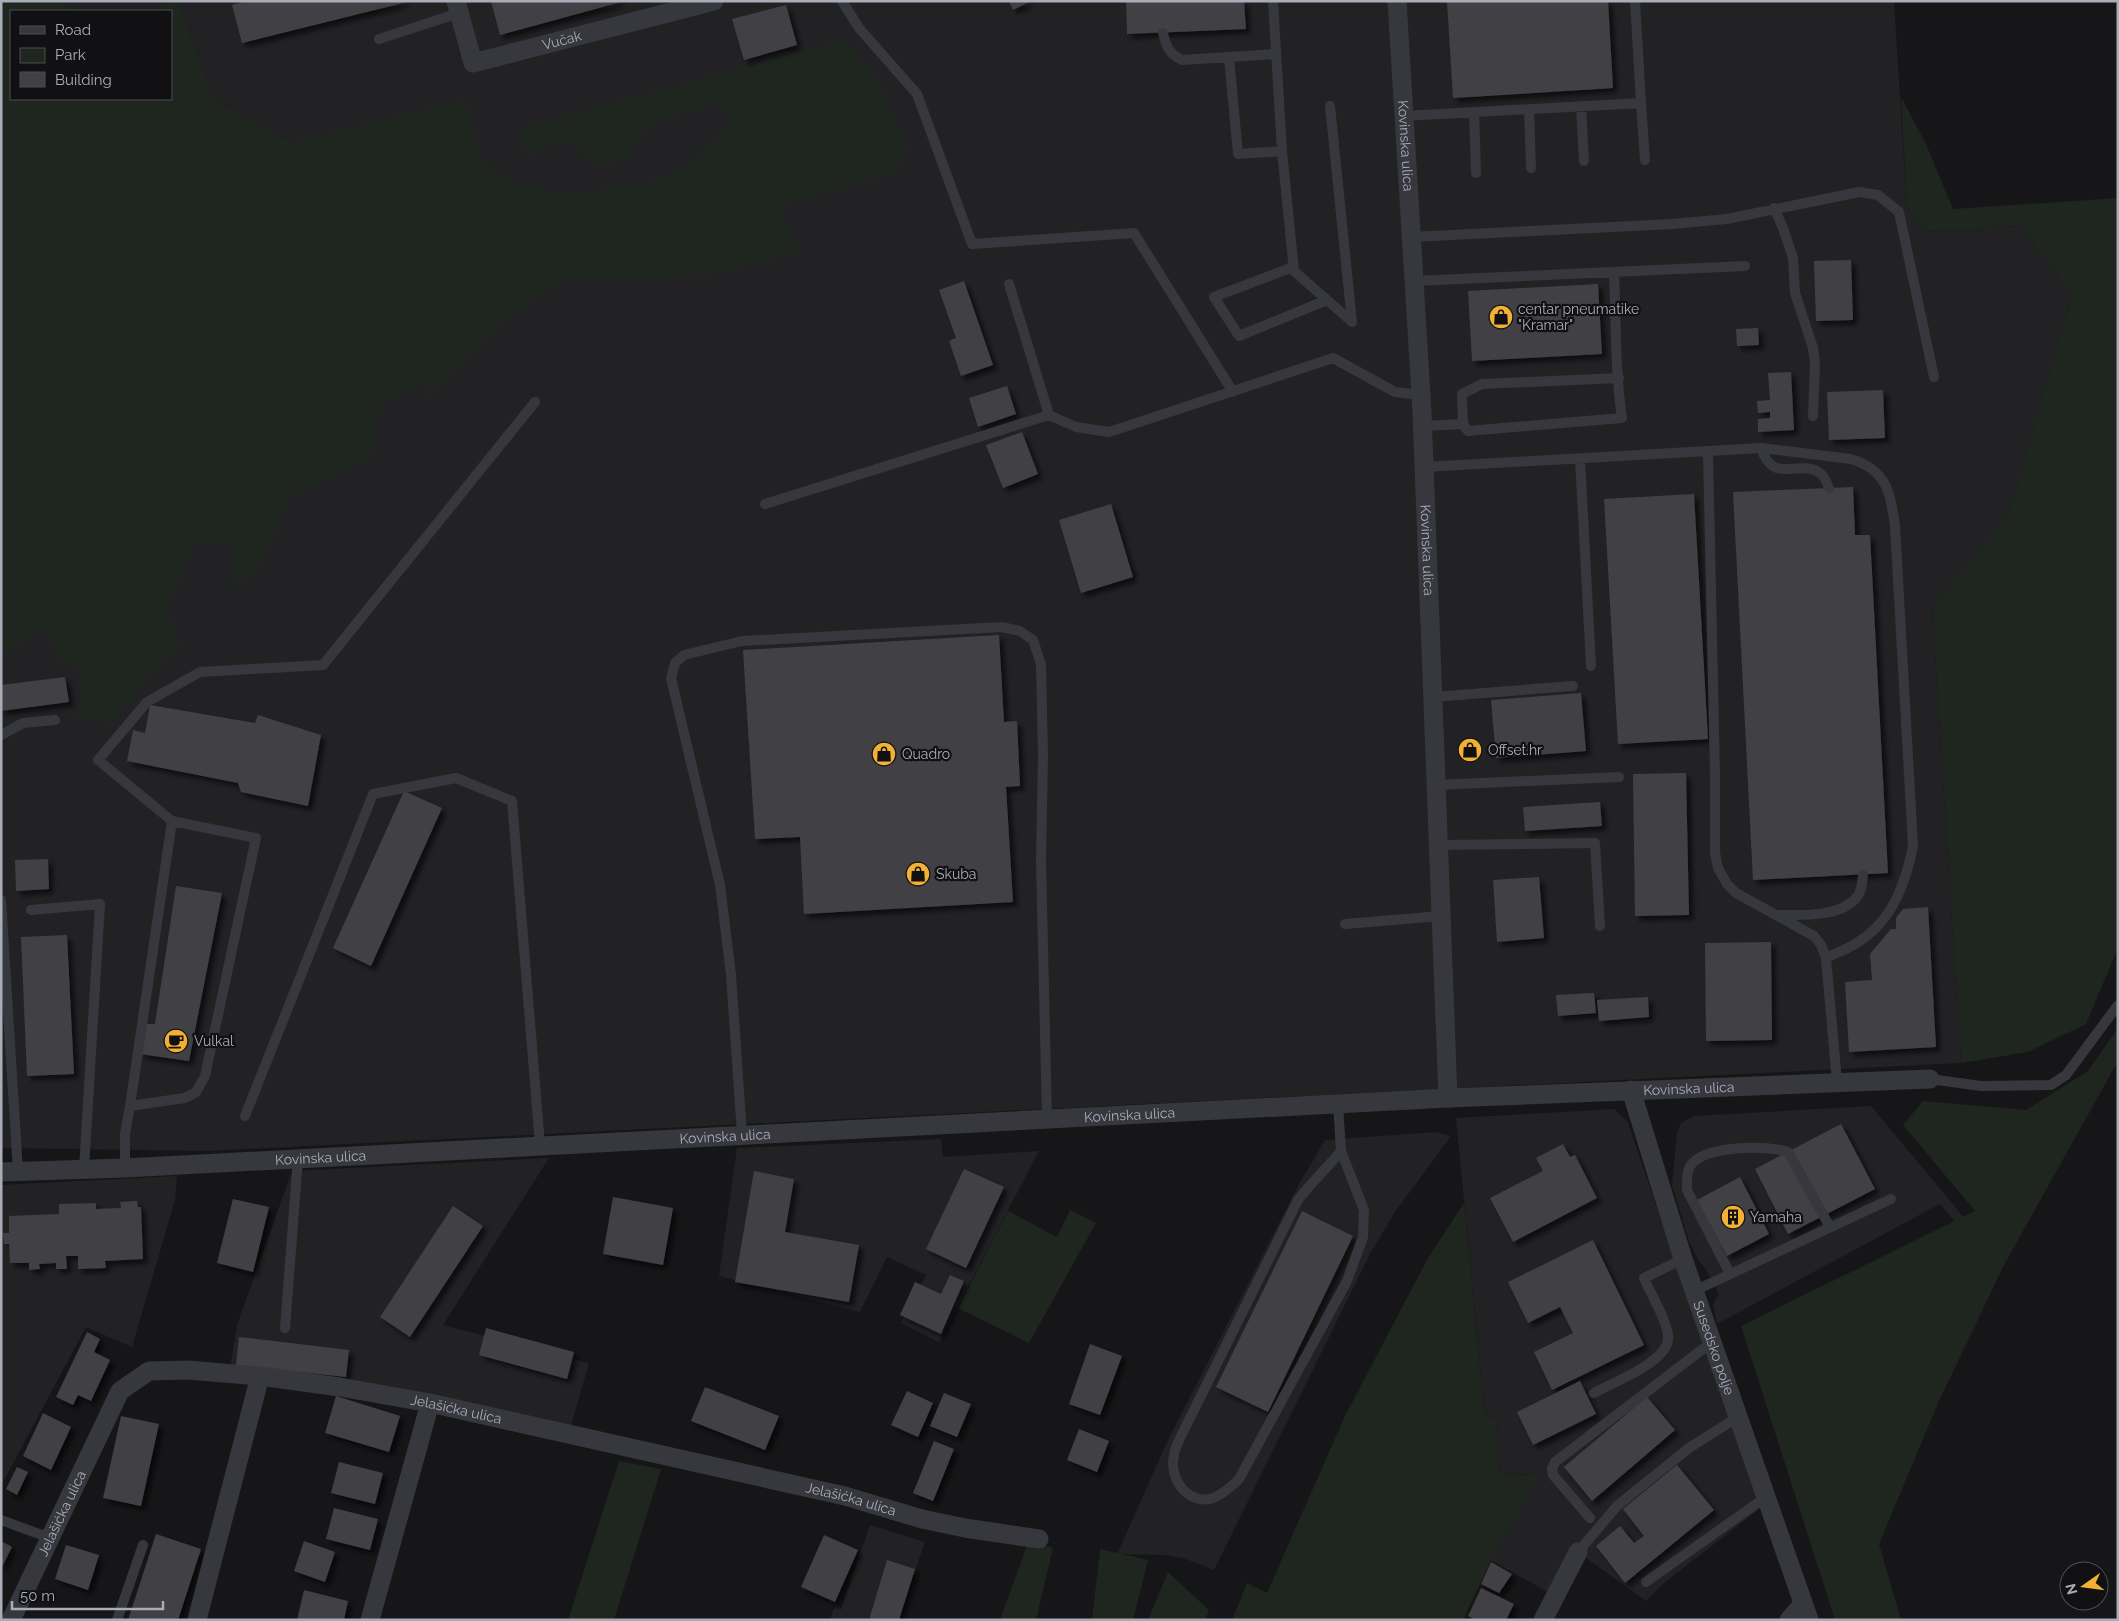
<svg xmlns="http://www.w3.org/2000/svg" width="2119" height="1621" font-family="Raleway,sans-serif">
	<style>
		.built { fill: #222225 }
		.green { fill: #1e261f }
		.building { fill: #404145; filter: url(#shadow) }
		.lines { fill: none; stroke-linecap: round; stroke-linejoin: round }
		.service { stroke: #37383d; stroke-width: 10 }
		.minor { stroke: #37383d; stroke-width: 19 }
		.labels { text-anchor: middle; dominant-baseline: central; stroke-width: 4.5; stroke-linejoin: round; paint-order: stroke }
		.street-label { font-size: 14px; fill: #a8adb8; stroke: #111113 }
		.poi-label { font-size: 14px; fill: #a8adb8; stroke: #111113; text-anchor: start }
	</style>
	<defs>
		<filter id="shadow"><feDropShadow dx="4.5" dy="4.5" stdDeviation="2.5" flood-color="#0009"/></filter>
	</defs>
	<rect width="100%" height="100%" fill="#161618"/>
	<path class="built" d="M65,1H166L155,11H73Z
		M179,1H1894L1907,207L1925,232L2020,226L2072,294L2008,517L1932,607L1961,1063L208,1151L1,1148V545L334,167L213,98Z
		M1871,1106L1972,1227L1965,1234L1940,1204L1717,1324L1713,1304L1719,1294L1705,1268L1698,1260L1689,1241L1672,1186L1677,1132L1681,1123L1694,1116Z
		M1614,1109L1628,1122L1700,1336L1761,1508L1665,1582L1646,1601L1582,1555L1559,1598L1490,1560L1537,1474L1500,1476L1496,1419L1485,1417L1456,1118Z
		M1436,1132L1451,1136L1395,1212L1371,1252L1214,1570L1183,1558L1164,1555L1117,1554L1169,1438L1299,1184L1325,1140Z
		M941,1139L943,1157L1039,1151L939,1342L901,1323L926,1275L887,1257L860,1312L719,1276L737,1148Z
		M549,1158L443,1325L589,1363L571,1426L230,1368L237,1325L292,1171Z
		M177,1176L175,1200L132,1347L86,1327L1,1486V1185Z
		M870,1525L925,1542L898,1620H830L834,1608L841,1609Z"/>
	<path class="green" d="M1,1H65L73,11H11V99H171V11H155L166,1H179L213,98L292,143L465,99L482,158L510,182L568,195L648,183L682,170L730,123L720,101L649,126L625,161L596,165L563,138L528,157L518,129L845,40L879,82L908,148L899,161V172L777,206L802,250L720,274L561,282L501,322L420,406L436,375L379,406L374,457L290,495L264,560L232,590L233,538L194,545L166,610L181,643L143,684L112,723L77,719L80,669L57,663L47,626L1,656Z
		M1901,97L1926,144L1953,209L2118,198V948L2086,1024L2028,1052L1961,1063L1932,607L2008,516L2072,294L2020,226L1925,232L1907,207Z
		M2118,1028V1061L2003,1267L1939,1401L1879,1544L1901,1620H1835L1741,1326L1975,1211L1903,1125L1923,1101L2026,1110L2088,1071Z
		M1464,1203L1485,1417L1496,1419L1500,1476L1538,1474L1491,1560L1463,1620H1232L1247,1583L1267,1593L1344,1418L1428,1258Z
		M1070,1210L1096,1223L1029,1343L958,1308L1008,1211L1057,1237Z
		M619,1461L661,1469L614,1620H568Z
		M1029,1540L1053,1548L1036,1620H1000Z
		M1100,1549L1148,1560L1133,1620H1092Z
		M1168,1572L1209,1610L1205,1620H1148Z"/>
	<path class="building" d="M245,1H407V2L242,43L232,5Z
		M491,1H621V2L500,35Z
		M1009,1H1031L1013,10Z
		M1126,1H1244L1246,29L1127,34Z
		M1447,1H1608L1613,88L1453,98Z
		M786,5L797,45L744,60L732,19Z
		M1851,260L1853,320L1816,321L1814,261Z
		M964,281L993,365L961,376L949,341L956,338L939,290Z
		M1598,284L1602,354L1472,361L1468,291Z
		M1758,328L1759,345L1737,346L1736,329Z
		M1791,372L1794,430L1758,432V419L1770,418V412L1758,413L1757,401L1770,400L1768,373Z
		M1007,386L1016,414L978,427L969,398Z
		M1883,390L1885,438L1829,440L1827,392Z
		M1022,432L1038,474L1003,488L986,445Z
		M1853,487L1855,535H1870L1888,873L1753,880L1733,492Z
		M1694,494L1708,739L1618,744L1604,499Z
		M1111,504L1133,577L1081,593L1059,520Z
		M999,635L1004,722L1017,721L1020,786L1006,787L1013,902L804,914L800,837L755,839L743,650Z
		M65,677L69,702L1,711V685Z
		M1581,693L1586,751L1496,758L1491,700Z
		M150,705L255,723L258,715L321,735L308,806L241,792L238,783L127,761L133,730L145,733Z
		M1686,773L1689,915L1635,916L1633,774Z
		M404,791L442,808L371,966L333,948Z
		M1600,802L1602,826L1525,831L1523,807Z
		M48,859L49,889L16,891L15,860Z
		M1539,877L1544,938L1497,942L1493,880Z
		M176,886L222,893L189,1061L140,1054L147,1024H155Z
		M1928,907L1936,1047L1849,1052L1845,982L1872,980L1870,954L1891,929H1896V918L1903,909Z
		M67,935L74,1074L27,1076L21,937Z
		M1771,942L1772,1040L1706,1041L1705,943Z
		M1594,993L1596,1013L1558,1016L1556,995Z
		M1648,997L1649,1017L1599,1021L1597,1000Z
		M1841,1124L1875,1189L1788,1234L1755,1169Z
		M1563,1144L1570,1157L1575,1155L1597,1198L1513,1242L1490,1198L1543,1171L1536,1158Z
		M964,1169L1004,1187L966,1268L926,1249Z
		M754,1171L794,1179L785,1232L859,1245L849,1302L735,1282Z
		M1740,1177L1769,1234L1727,1256L1697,1200Z
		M613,1197L673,1208L663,1265L603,1254Z
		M233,1199L269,1207L253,1272L217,1263Z
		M137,1201L138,1207H141L143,1259L105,1261L106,1268L78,1269V1256H66L67,1269H56V1263L39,1264L40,1269L29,1270V1263H10L9,1244H4L3,1233H9V1216L59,1214V1204L96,1203V1209L121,1208L120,1202Z
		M453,1206L483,1226L410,1337L380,1317Z
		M1302,1211L1353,1236L1268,1412L1216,1387Z
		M1593,1240L1644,1345L1552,1390L1534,1352L1573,1333L1560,1307L1528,1323L1508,1282Z
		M950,1275L964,1281L941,1334L900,1315L915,1282L941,1294Z
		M486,1328L574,1352L567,1379L479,1355Z
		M87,1332L100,1339L94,1352L110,1360L91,1401L78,1395L73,1405L56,1397Z
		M239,1337L349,1350L346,1377L236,1365Z
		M1090,1344L1122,1356L1100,1415L1069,1404Z
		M1580,1381L1596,1414L1533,1445L1517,1412Z
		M705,1387L779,1416L765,1450L691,1421Z
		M907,1391L933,1403L918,1437L891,1425Z
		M944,1393L971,1404L957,1437L930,1426Z
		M336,1396L400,1416L389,1452L325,1433Z
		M1647,1397L1675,1430L1592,1501L1564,1467Z
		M43,1413L71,1427L51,1470L23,1456Z
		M121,1416L159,1424L141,1506L103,1498Z
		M1079,1429L1109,1441L1097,1472L1067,1460Z
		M934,1441L954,1449L933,1501L913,1493Z
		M339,1462L383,1473L375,1504L331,1493Z
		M1677,1465L1714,1510L1625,1583L1596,1546L1620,1526L1634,1543L1644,1536L1623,1509Z
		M17,1467L28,1472L17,1495L6,1489Z
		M334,1508L378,1519L370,1550L326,1539Z
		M156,1534L201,1549L178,1620H128Z
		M824,1535L858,1550L835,1602L801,1587Z
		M1,1541L12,1547L1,1569Z
		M304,1541L335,1552L325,1582L294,1571Z
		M66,1545L99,1555L88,1590L55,1579Z
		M887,1560L915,1569L903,1607L899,1620H869Z
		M1491,1562L1512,1574L1499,1593L1481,1584Z
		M1481,1588L1514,1604L1506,1620H1476L1468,1616Z
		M304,1590L348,1601L344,1620H297Z"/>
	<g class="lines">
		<path class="service" d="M842,1L859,28L917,94L972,244L1134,233L1233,392
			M1273,1L1282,151L1294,271L1352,322
			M1635,1L1641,103
			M1163,33C1166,46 1169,54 1182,60L1276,54
			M379,39L459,13
			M1229,58L1238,154L1282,151
			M1330,106L1352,322
			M1581,106L1584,161
			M1529,109L1531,168
			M1474,112L1476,173
			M1404,116L1641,103L1645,160
			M1774,208L1783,228L1793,258L1795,293L1813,348L1815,364L1813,416
			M1411,237L1672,224L1727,219L1859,192L1878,195L1899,212L1934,377
			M1293,267L1214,297L1239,336L1327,300
			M1614,272C1616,321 1615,370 1622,418L1468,431L1463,424L1462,394L1482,384L1619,378
			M1414,281L1745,266
			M1009,284L1049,415L1076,427L1109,432L1333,358L1395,392L1421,395
			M1423,426L1463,424
			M1761,448C1774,487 1801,457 1821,474C1825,477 1827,483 1829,488
			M1708,452L1715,776V853L1718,868L1727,884L1736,893L1814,936L1821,945L1826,958L1837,1082
			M1580,459L1591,666
			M1425,467L1761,448L1851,459C1887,470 1890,492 1895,526L1913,846C1906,882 1893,919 1861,940C1851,948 1838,952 1826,958
			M765,504L1049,415
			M1433,697L1573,686
			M1,735L23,723L55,720
			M1436,785L1619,777
			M172,821L98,760L147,702L200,672L323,665L535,402
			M1438,845L1595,843L1600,926
			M1,900L18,1171
			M31,910L100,904L84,1169
			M1777,915C1801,915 1840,918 1857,897C1862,891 1862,883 1863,875
			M1345,924L1441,916
			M1930,1079L1981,1086L2051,1085L2066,1075L2118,1005
			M1338,1104L1341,1151L1364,1210L1363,1237L1347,1281L1239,1479C1231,1487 1221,1496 1210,1499C1185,1503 1169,1477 1174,1455C1175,1447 1180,1438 1184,1430L1298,1200C1311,1183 1327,1168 1341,1151
			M245,1116L373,794L456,778L512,801L540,1145
			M742,1134L731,975L720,885L671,678L675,663L684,655L742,641L1002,627L1020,631L1033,640L1041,664L1043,756L1041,860L1047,1119
			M125,1168V1134L130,1106L172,821L256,838L205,1076L196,1092L185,1098L130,1106
			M1730,1274L1687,1190C1687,1181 1686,1174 1690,1166C1704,1145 1767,1145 1788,1152L1830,1227
			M1694,1291L1891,1199
			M285,1328L298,1158
			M1594,1393C1612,1383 1665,1363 1668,1340C1670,1325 1650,1293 1644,1278L1683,1259
			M1590,1518L1553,1475L1552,1469L1555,1462L1712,1342
			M1,1520L50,1538
			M1578,1552L1617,1506L1689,1448L1738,1417
			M1646,1582L1766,1497
			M117,1620L143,1545"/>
		<g class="minor">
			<path id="s1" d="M456,1L473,63L714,1"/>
			<path id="s2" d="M1397,1L1422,412L1448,1098"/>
			<path id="s3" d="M1631,1090L1683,1259L1809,1620"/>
			<path id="s4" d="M1,1172L125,1168L1448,1098L1930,1079"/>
			<path id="s5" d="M11,1620L120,1391L149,1371L187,1370L260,1376L340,1387L430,1403L845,1496L922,1519L965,1528L1039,1539"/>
			<path d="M197,1620L260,1376"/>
			<path d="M370,1620L430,1403"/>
			<path d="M1543,1620L1578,1552"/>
			<path d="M1789,1620L1803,1604"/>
		</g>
	</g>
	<defs>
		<g id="shop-disc" transform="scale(1.25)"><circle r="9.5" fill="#f2b134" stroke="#111113"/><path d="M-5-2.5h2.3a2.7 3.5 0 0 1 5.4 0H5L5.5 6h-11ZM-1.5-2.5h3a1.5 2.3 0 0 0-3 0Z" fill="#111"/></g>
		<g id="cafe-disc" transform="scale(1.25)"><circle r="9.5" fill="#f2b134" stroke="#111113"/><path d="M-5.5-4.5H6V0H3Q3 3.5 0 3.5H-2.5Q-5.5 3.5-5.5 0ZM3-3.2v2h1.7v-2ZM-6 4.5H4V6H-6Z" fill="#111"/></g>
		<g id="building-disc" transform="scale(1.25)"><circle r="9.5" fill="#f2b134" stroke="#111113"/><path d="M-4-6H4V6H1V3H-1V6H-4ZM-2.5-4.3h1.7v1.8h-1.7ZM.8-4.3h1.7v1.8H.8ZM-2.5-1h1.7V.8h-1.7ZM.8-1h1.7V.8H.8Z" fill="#111"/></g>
	</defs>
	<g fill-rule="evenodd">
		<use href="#shop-disc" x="1501" y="317"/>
		<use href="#shop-disc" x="1470" y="750"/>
		<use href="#shop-disc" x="884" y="754"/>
		<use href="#shop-disc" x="918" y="874"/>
		<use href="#cafe-disc" x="176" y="1041"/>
		<use href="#building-disc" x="1733" y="1217"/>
	</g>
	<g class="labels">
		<g class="street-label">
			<text stroke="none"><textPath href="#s1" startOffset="156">Vučak</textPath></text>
			<text stroke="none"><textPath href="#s2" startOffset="145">Kovinska ulica</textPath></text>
			<text stroke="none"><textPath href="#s2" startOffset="550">Kovinska ulica</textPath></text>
			<text stroke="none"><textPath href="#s4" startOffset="1690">Kovinska ulica</textPath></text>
			<text stroke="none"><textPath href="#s4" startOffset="1130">Kovinska ulica</textPath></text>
			<text stroke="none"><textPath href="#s4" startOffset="725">Kovinska ulica</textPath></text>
			<text stroke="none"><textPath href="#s4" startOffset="320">Kovinska ulica</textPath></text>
			<text stroke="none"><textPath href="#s3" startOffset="271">Susedsko polje</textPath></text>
			<text stroke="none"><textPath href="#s5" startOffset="599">Jelašićka ulica</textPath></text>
			<text stroke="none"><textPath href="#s5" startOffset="1004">Jelašićka ulica</textPath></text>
			<text stroke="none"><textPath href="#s5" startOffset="118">Jelašićka ulica</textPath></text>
		</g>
		<g class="poi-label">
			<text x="1518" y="309">centar pneumatike<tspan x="1518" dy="16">"Kramar"</tspan></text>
			<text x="1488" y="750">Offset.hr</text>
			<text x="902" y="754">Quadro</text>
			<text x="936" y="874">Skuba</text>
			<text x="194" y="1041">Vulkal</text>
			<text x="1750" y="1217">Yamaha</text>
		</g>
	</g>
	<rect width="2119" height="1621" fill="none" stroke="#a8adb8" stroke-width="5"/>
	<rect x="10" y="10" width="162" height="90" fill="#111113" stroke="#4d4f55"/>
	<rect x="20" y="26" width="25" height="8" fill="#37383d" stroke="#4d4f55"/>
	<text x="55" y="35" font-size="15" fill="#a8adb8">Road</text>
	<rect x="20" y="48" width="25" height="15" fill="#1e261f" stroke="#4d4f55"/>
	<text x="55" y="60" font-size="15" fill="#a8adb8">Park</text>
	<rect x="20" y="72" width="25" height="15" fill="#404145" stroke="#4d4f55"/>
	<text x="55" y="85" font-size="15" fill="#a8adb8">Building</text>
	<g transform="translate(2084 1586) rotate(256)"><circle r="24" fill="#111113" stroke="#4d4f55"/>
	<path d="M0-4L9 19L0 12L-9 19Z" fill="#f2b134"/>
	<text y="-8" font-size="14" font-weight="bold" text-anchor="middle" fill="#a8adb8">N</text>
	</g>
	<path d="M12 1601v8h151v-8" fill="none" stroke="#a8adb8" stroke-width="2.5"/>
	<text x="20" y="1601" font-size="15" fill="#a8adb8" stroke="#111113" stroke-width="4" paint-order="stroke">50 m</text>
</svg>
